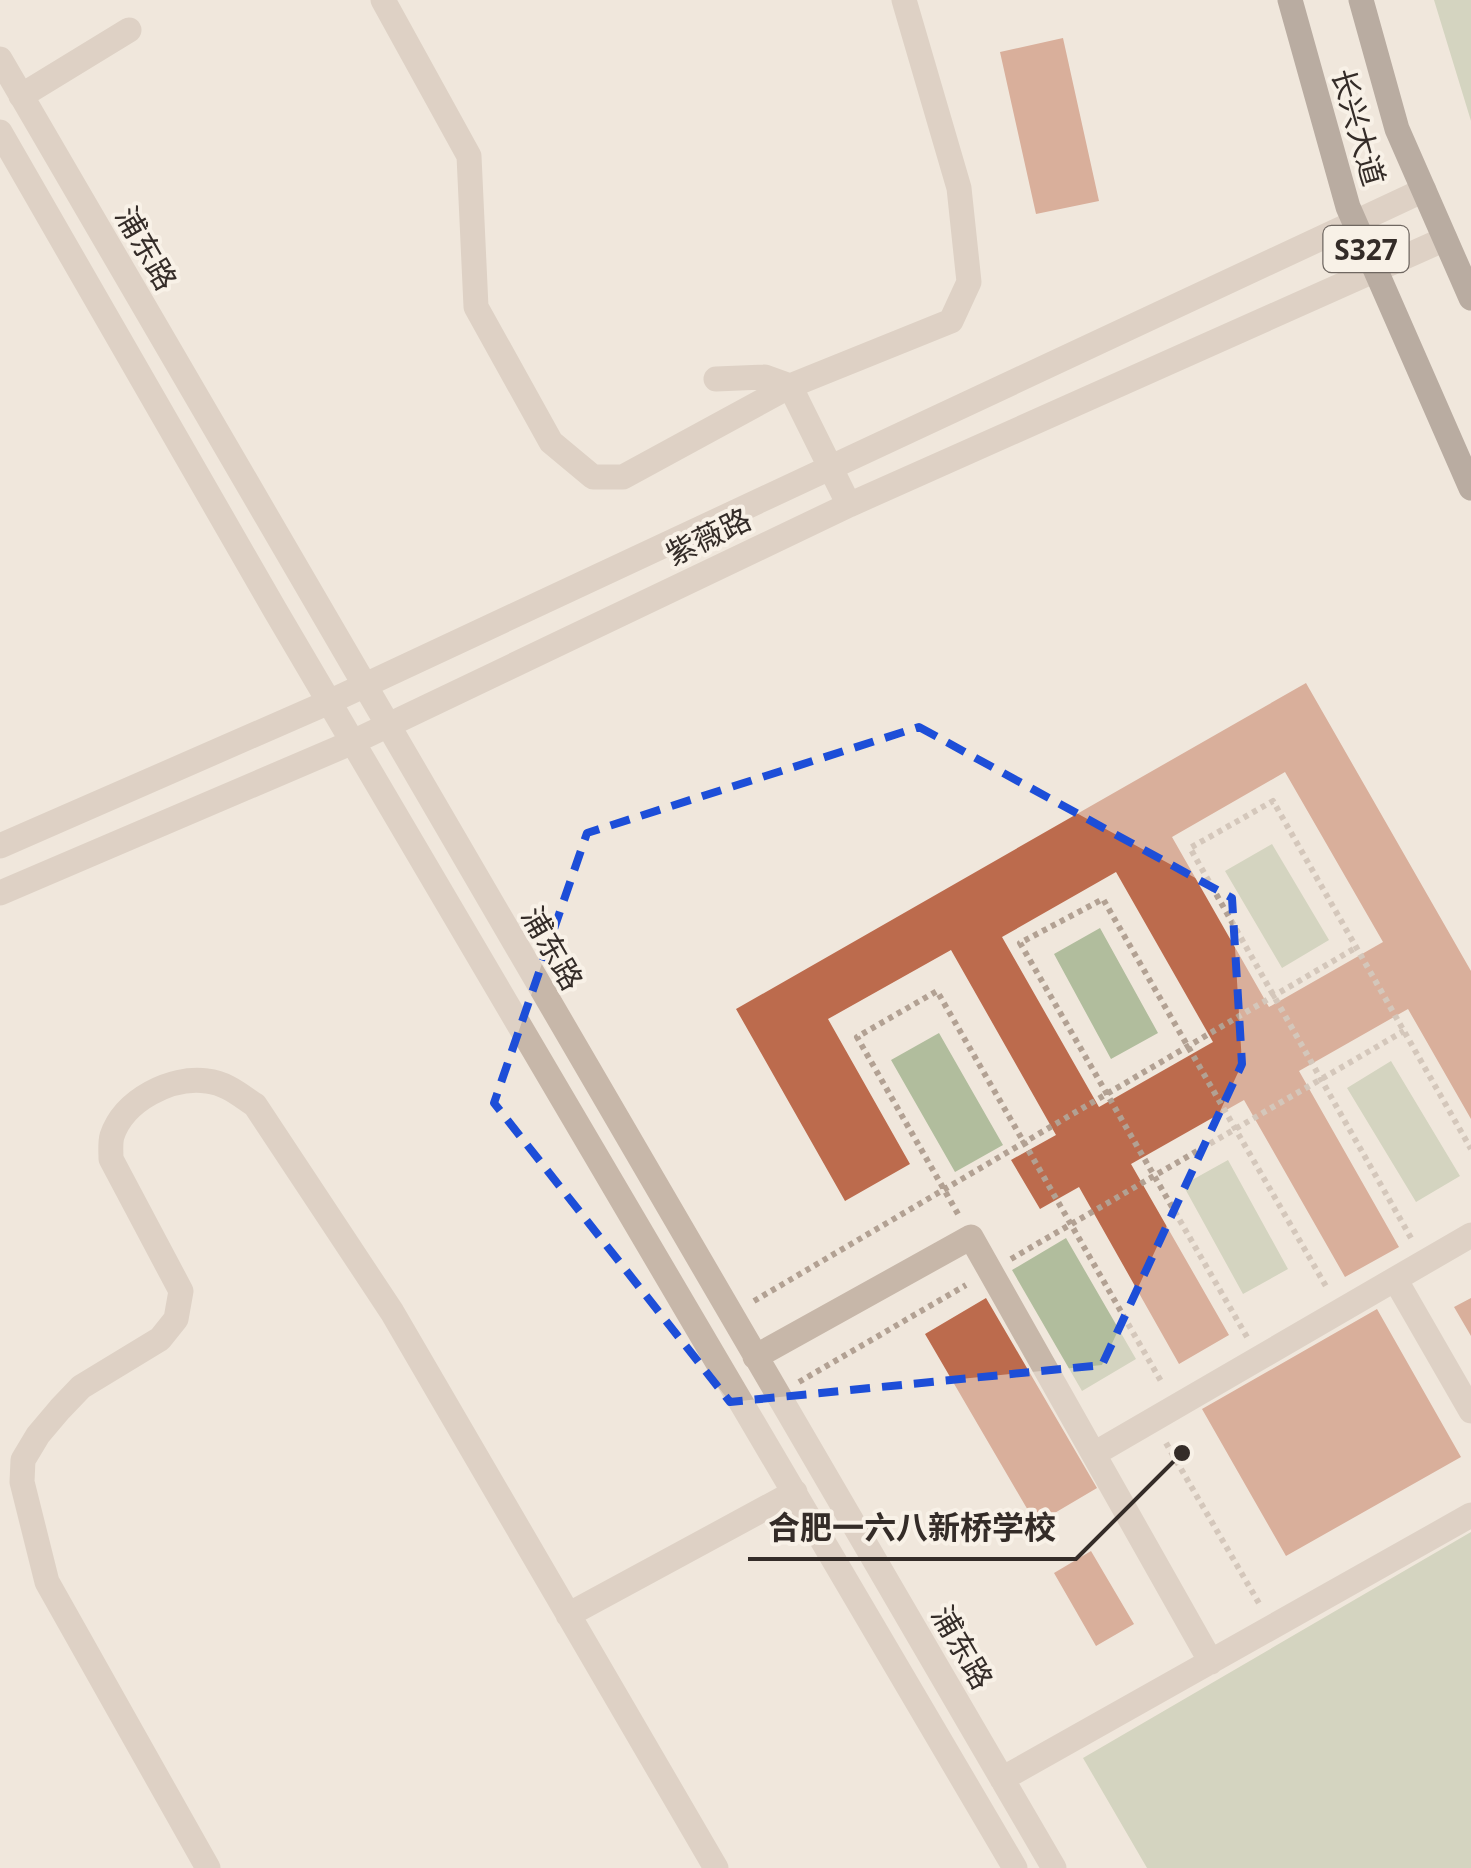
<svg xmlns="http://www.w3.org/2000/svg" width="1471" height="1868" font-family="'Noto Sans','Noto Sans SC',sans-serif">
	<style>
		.green { fill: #b1bd9d }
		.building { fill: #bc6b4d; fill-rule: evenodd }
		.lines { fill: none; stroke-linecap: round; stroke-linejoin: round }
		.path { stroke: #b2a193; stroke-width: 6; stroke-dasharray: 5 5; stroke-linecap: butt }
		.minor { stroke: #c7b7a9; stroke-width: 25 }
		.major { stroke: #75645a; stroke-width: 25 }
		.marked { fill: none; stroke: #1d4ed8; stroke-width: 8; stroke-dasharray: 20 12; stroke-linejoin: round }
		.labels { text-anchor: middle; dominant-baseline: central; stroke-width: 8; stroke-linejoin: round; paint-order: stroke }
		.shield { fill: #f8f1e7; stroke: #6f6761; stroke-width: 2.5 }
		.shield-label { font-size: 28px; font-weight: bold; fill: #342c28 }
		.street-label { font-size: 30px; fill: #342c28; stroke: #f8f1e7 }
		.leader { fill: none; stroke: #342c28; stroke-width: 4 }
		.callout-dot { fill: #342c28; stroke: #f8f1e7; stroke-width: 4 }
		.callout-label { font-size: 32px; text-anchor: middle; font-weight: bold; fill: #342c28; stroke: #f8f1e7; stroke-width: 8; stroke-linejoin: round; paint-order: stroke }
	</style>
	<rect width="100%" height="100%" fill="#f0e7dc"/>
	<path class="green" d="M1434,0H1471V121Z
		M1272,844L1329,940L1282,968L1225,871Z
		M1100,928L1158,1033L1111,1059L1054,954Z
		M939,1033L1003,1145L955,1172L891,1060Z
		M1391,1061L1460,1176L1416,1202L1347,1088Z
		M1228,1160L1288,1269L1243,1294L1183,1185Z
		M1066,1238L1136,1359L1082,1391L1012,1270Z
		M1471,1532V1868H1147L1083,1758Z"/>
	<path class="building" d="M1063,38L1099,201L1036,214L1000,52Z
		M1306,683L1471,971V1119L1408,1009L1299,1071L1399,1247L1345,1277L1244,1100L1131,1164L1229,1335L1179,1364L1079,1187L1040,1209L1011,1160L1056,1135L951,950L828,1019L910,1164L845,1201L736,1009ZM1285,772L1383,942L1269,1007L1172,837ZM1116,872L1213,1042L1099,1107L1002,937Z
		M986,1298L1097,1488L1036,1524L925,1334Z
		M1471,1298V1336L1454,1307Z
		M1377,1309L1461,1457L1286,1556L1202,1409Z
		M1091,1551L1134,1624L1096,1646L1054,1573Z"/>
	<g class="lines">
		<path class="path" d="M958,1214L857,1037L937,991L1162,1383
			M1411,1238L1190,848L1273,801L1471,1149
			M1011,1259L1404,1031
			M754,1301L1357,947
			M1247,1337L1020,943L1103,899L1327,1288
			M799,1382L966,1285
			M1166,1443L1260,1605"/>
		<path class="minor" d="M383,0L469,156L476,307L551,442L593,477H623L790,386L951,321L969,282L959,188L904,0
			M0,59L1054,1868
			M21,96L129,30
			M0,132L275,610L1015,1868
			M716,379L765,377L790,386L849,505
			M0,846L329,702L1424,190
			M0,893L353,742L849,505L1445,239
			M1395,1279L1471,1411
			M755,1357L971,1237L1211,1662
			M1094,1454L1471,1235
			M568,1615L795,1492
			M1002,1779L1471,1515
			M208,1868L47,1582L22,1482L23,1460L38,1435L60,1409L81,1387L160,1339L176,1319L181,1291L111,1159C111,1152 110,1143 112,1136C124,1100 171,1076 207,1081C226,1083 240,1095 255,1105L392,1312L716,1868"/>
		<path class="major" d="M1290,0L1348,207L1471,488
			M1361,0L1397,129L1471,298"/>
	</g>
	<path d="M0 0H1471V1868H0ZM919,727L1232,898L1242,1064L1102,1365L730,1402L494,1103L587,833Z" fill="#f0e7dc" fill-opacity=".55" fill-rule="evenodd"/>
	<path class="marked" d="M919,727L1232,898L1242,1064L1102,1365L730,1402L494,1103L587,833Z"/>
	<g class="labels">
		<rect class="shield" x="1323.5" y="226" width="85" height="46" rx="8"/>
		<g class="shield-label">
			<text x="1366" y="249">S327</text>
		</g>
		<g class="street-label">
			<text transform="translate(1359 127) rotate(74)">长兴大道</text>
			<text transform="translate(147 248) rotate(60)">浦东路</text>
			<text transform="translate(708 536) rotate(-26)">紫薇路</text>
			<text transform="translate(553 948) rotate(60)">浦东路</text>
			<text transform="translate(963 1647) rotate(60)">浦东路</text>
		</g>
	</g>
	<path class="leader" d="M1182 1453L1076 1559H748"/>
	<circle class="callout-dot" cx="1182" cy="1453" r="10"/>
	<g class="callout-label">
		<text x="912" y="1539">合肥一六八新桥学校</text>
	</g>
</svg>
